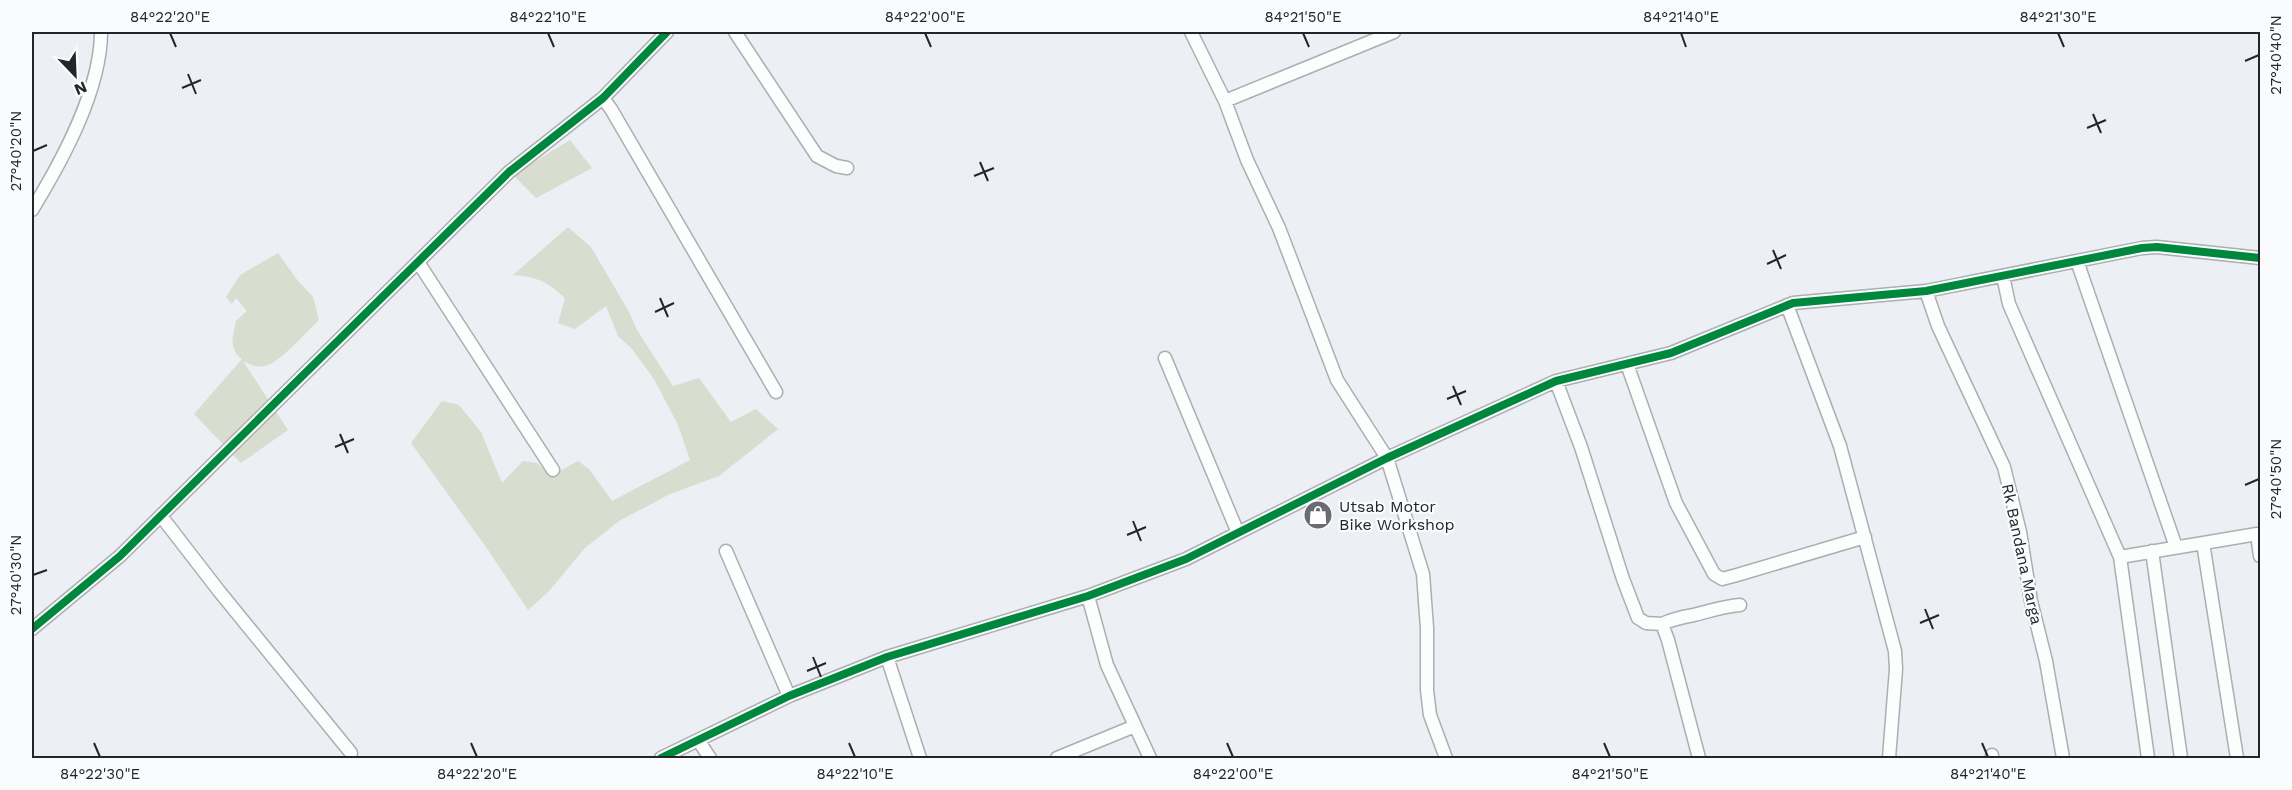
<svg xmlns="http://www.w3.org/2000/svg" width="2292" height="790" font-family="'Work Sans',sans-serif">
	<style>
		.green { fill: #d8ddcf }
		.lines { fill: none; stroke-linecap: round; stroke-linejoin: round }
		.minor-casing { stroke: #acaeb1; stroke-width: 15 }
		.minor { stroke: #fcfdfd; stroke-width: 12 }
		.cycleway-casing { stroke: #fafbfd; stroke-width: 11 }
		.cycleway { stroke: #00873e; stroke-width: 8 }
		.ticks { fill: none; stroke: #232529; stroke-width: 2 }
		.labels { text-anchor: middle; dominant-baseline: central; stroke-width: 4.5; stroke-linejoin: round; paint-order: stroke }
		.poi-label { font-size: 16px; fill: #232529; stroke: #fafbfd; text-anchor: start }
		.street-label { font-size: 16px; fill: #232529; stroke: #fafbfd }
		.neatline { fill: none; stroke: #232529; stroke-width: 2 }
		.ticks-label { font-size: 15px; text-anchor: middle; fill: #232529 }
	</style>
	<rect width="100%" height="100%" fill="#eceff4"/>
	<path class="green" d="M570,140L592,168L536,198L513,175Z
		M568,227L591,247L629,312L637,330L673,386L699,378L731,422L756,409L778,429L719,476L670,494L619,521L585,548L549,591L528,610L486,547L411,443L442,401L459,405L481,432L502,483L523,461L537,463L551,476L578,461L589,469L612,501L690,460L678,425L654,379L632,349L618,336L606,306L575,329L558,323L565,298C546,281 538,277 513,275Z
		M278,253L298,281L313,297L319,320C307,331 280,363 265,366C256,368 250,364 243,361L288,430L241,463L194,414L242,359C228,349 233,336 236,321L247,311L236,298L232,304L226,297L240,275Z"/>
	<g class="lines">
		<g class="minor-casing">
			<path id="minor" d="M735,32L817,156L836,166L847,168
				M1191,32L1225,101L1247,160L1279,228L1337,380L1387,458L1423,574L1427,628V690L1430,715L1446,758
				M603,98L611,109L776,392
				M1225,101L1394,32
				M32,210C62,161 101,90 101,32
				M2077,261L2176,547
				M418,262L553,470
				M2003,276L2009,304L2120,557L2257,534L2260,556
				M1926,291L1938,326L2004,467L2020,532L2031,601L2046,661L2063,758
				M1787,305L1840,446L1895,651L1896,669L1889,758
				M1165,358L1238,533
				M1627,364L1676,503L1714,574L1722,579L1737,575L1865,537
				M1556,381L1581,447L1623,579L1638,618L1646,623L1662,624L1668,640L1699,758
				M161,516L219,591L351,753
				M2203,543L2237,758
				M726,551L789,696
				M2152,551L2181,758
				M2120,557L2148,758
				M1088,596L1107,665L1150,758
				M1662,624C1673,619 1682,617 1694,615C1710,611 1724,606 1740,605
				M32,629L120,556L509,172L603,98L667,32
				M887,657L920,758
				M698,740L710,758
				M1992,755V758
				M661,758L789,696L887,657L1088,596L1186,559L1387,458L1556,381L1671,353L1793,303L1926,291L2142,248L2157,247L2260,258
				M1057,758L1135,726"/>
		</g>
		<use href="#minor" class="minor"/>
		<g class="cycleway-casing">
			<path id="cycleway" d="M32,629L120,556L509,172L603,98L667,32
				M661,758L789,696L887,657L1088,596L1186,559L1387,458L1556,381L1671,353L1793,303L1926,291L2142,248L2157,247L2260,258"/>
		</g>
		<use href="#cycleway" class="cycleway"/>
	</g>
	<path class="ticks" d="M170,33L176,47M548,33L554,47M925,33L931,47M1303,33L1309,47M1681,33L1686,47M2058,33L2064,47M2245,61L2259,55M188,74L196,94M182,88L201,80M2093,114L2101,133M2087,128L2106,120M33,151L47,145M980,162L988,181M974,176L994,168M1773,250L1781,269M1767,264L1786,255M660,298L668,317M655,312L674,303M1453,386L1461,405M1447,399L1466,391M340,434L348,453M335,447L354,439M2245,485L2259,479M1133,521L1141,541M1127,535L1146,527M33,575L47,570M1925,609L1933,629M1920,623L1939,615M813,657L821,677M807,671L826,663M94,743L100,757M471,743L477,757M849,743L855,757M1227,743L1233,757M1604,743L1610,757M1982,743L1988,757"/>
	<defs>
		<g id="shop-disc" transform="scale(1.5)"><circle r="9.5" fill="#696c70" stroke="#fafbfd"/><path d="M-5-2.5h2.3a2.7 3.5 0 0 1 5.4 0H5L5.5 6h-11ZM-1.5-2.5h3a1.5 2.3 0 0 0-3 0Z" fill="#fff"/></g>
	</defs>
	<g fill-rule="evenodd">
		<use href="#shop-disc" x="1318" y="515"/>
	</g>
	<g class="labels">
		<g class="poi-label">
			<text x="1339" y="506">Utsab Motor<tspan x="1339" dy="18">Bike Workshop</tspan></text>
		</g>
		<g class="street-label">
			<text transform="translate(2022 554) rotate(78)">Rk Bandana Marga</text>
		</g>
	</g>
	<rect width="2292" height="790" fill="none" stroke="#fafbfd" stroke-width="66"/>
	<g transform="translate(75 75) rotate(157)" stroke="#fafbfd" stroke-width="4.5" paint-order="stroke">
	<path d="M0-4.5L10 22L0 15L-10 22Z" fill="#232529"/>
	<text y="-9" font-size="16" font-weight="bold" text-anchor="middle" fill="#232529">N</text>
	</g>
	<rect x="33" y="33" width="2226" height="724" class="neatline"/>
	<g class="ticks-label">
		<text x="170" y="22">84°22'20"E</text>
		<text x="548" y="22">84°22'10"E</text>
		<text x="925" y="22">84°22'00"E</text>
		<text x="1303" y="22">84°21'50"E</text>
		<text x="1681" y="22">84°21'40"E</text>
		<text x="2058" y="22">84°21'30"E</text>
		<text transform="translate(2276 55) rotate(-90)" y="5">27°40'40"N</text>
		<text transform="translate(16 151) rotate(-90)" y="5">27°40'20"N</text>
		<text transform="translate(2276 479) rotate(-90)" y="5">27°40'50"N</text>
		<text transform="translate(16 575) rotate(-90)" y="5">27°40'30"N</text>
		<text x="100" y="779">84°22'30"E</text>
		<text x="477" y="779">84°22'20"E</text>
		<text x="855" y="779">84°22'10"E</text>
		<text x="1233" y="779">84°22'00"E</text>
		<text x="1610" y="779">84°21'50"E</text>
		<text x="1988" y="779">84°21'40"E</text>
	</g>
</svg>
